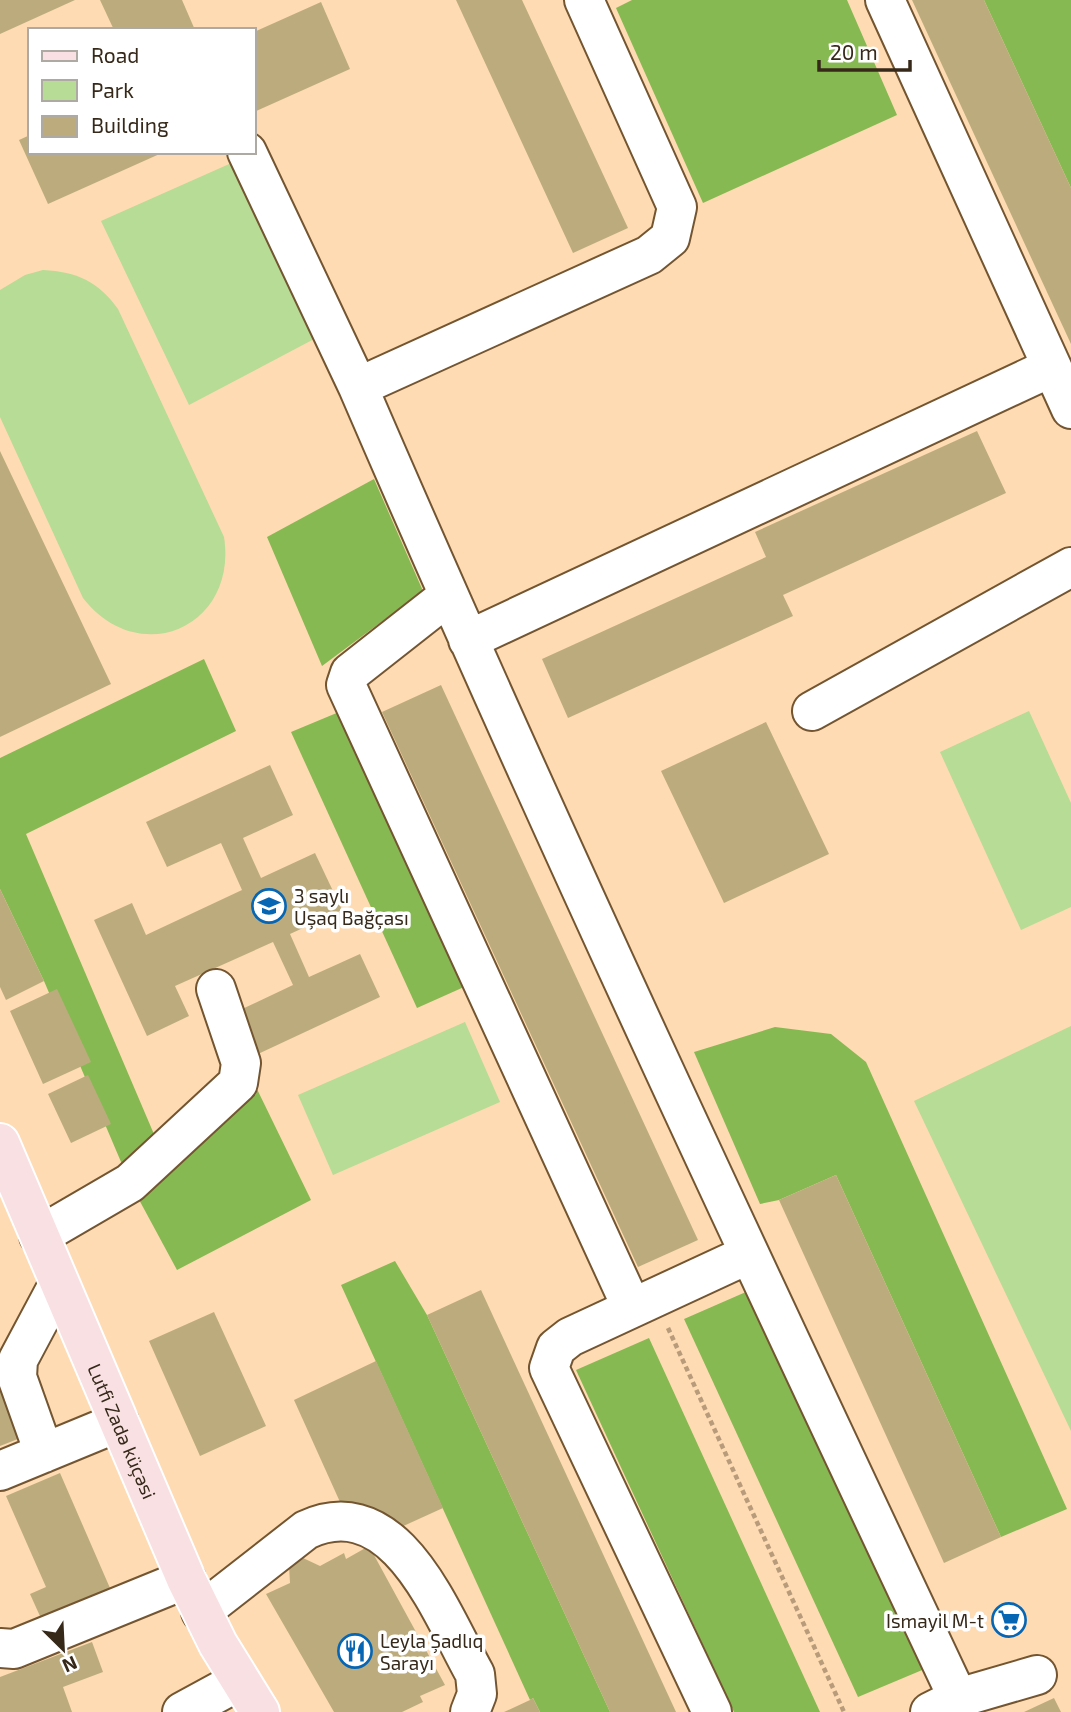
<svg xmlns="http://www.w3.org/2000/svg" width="1071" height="1712" font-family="'Exo 2',sans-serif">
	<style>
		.green { fill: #b6dc95 }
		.forest { fill: #87b953 }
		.building { fill: #bcac7d }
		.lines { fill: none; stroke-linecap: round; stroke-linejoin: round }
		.minor-casing { stroke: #735631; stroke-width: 42 }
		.major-casing { stroke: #fff; stroke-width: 42 }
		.path { stroke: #b79b7b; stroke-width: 4.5; stroke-dasharray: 5 3.5; stroke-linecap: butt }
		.minor { stroke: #fff; stroke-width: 38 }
		.major { stroke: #f9e0e3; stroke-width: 38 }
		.labels { text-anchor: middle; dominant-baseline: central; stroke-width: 7; stroke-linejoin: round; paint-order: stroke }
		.poi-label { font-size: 19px; fill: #362919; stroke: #fff; text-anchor: start }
		.street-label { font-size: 19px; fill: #362919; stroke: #fff }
	</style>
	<rect width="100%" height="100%" fill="#fedbb2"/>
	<path class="green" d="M236,161L316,338L189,405L101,221Z
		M43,270C77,272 98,281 118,309L224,537C238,627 139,670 83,598L0,417V290L25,275Z
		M1029,711L1071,803V907L1021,930L940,752Z
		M465,1022L500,1102L333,1175L298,1095Z
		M1071,1026V1431L914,1101Z"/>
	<path class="forest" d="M632,0H847L897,115L703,203L616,8Z
		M984,0H1071V188Z
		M374,479L423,591L322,666L267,537Z
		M204,659L236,731L26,834L168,1167L255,1085L311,1200L177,1270L130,1183L44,981L0,889V758Z
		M339,712L464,987L417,1008L291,732Z
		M775,1027L831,1034L866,1062L1067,1509L1001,1537L836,1175L779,1200L760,1204L694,1052Z
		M395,1261L427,1315L610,1712H540L533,1698L530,1700L341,1285Z
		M755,1288L927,1668L858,1697L684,1319Z
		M649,1338L820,1712H734L576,1370Z"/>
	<path class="building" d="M0,0H75L0,34Z
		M100,0H182L195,30H114Z
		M456,0H522L628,228L573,253Z
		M912,0H984L1071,188V344Z
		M321,2L350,69L254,112V32Z
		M30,135V152H164L48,204L19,140Z
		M977,431L1006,493L783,595L793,616L568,718L542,659L766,557L755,532Z
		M0,451L111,684L0,737Z
		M441,685L698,1240L638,1267L382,712Z
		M766,722L829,854L724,903L661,771Z
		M270,765L293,815L243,838L261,878L315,853L342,910L290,934L309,977L360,954L380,997L258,1054L238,1011L293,985L273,942L175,986L189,1016L147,1036L94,920L132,903L146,935L242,890L221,843L167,867L146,822Z
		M0,889L44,981L6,1000L0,987Z
		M57,989L91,1062L43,1084L10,1011Z
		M88,1075L111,1124L71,1143L48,1094Z
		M836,1175L1001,1537L944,1563L779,1200Z
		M481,1290L676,1712H610L427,1315Z
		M214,1312L266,1426L200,1456L149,1341Z
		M376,1361L443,1508L399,1528L340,1502L294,1400Z
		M0,1378L23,1437L0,1446Z
		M60,1473L113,1595L44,1625L30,1594L46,1587L6,1496Z
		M369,1546L445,1685L420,1696L423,1702L402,1712H334L266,1594L290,1583L289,1566L295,1561L303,1558L320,1566L344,1553L346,1559Z
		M92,1642L103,1672L63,1687L72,1712H0V1677Z
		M533,1698L540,1712H504L530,1700Z
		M1054,1698L1061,1712H1024Z"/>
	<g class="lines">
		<g class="minor-casing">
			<path id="minor" d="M584,0L677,207L670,238L649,255L358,387C548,828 753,1263 958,1698
				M885,0L1071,409
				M247,152L358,387
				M448,596L350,673L346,685L632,1308
				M468,640L1052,367
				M812,711L1071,567
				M39,1236L130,1183L238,1083L241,1063L216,989
				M44,1453L17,1377L18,1360L59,1283
				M0,1471L119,1422
				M201,1612L306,1530C396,1488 441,1614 475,1674L477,1694L470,1712
				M0,1648L14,1649L186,1579
				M182,1712L239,1681
				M712,1712L549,1368L556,1348L570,1337L749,1254
				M930,1712L958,1698L1037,1675"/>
		</g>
		<g class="major-casing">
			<g id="major">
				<path id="s1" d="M0,1143L186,1579L218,1644L260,1712"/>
			</g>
		</g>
		<path class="path" d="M668,1328L844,1712"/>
		<use href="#minor" class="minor"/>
		<use href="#major" class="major"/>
	</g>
	<defs>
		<g id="school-ring" transform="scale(1.75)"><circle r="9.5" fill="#fff" stroke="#0766b3" stroke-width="1.5"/><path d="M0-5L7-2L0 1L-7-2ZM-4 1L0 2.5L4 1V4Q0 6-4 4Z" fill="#0766b3"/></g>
		<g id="supermarket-ring" transform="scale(1.75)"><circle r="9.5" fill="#fff" stroke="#0766b3" stroke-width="1.5"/><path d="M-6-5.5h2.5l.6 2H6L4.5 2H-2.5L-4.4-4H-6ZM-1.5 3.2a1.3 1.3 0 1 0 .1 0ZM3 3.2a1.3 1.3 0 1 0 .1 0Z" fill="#0766b3"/></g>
		<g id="restaurant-ring" transform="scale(1.75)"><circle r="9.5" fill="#fff" stroke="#0766b3" stroke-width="1.5"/><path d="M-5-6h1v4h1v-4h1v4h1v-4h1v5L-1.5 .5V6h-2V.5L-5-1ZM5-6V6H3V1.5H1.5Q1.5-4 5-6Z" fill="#0766b3"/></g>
	</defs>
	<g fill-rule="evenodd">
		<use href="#school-ring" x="269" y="906"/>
		<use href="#supermarket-ring" x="1009" y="1620"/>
		<use href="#restaurant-ring" x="355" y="1651"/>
	</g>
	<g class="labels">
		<g class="poi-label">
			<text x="294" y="895">3 saylı<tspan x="294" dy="22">Uşaq Bağçası</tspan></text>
			<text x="984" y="1620" text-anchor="end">Ismayil M-t</text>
			<text x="380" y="1640">Leyla Şadlıq<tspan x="380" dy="22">Sarayı</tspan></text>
		</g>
		<g class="street-label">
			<text stroke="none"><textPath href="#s1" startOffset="313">Lutfi Zadə küçəsi</textPath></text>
		</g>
	</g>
	<rect x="28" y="28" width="228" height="126" fill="#ffffff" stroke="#afa9a3" stroke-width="2"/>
	<rect x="42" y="51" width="35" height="10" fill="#f9e0e3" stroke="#afa9a3" stroke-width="2"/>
	<text x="91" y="63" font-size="21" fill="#362919">Road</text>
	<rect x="42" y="80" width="35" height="21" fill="#b6dc95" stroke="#afa9a3" stroke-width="2"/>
	<text x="91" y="98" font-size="21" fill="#362919">Park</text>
	<rect x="42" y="116" width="35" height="21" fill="#bcac7d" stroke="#afa9a3" stroke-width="2"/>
	<text x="91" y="133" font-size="21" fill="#362919">Building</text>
	<g transform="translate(63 1649) rotate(156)" stroke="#ffffff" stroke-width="5" paint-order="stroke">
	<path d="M0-5L12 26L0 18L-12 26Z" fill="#362919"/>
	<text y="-10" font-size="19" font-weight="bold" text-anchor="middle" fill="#362919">N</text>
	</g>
	<path d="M819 60v10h91v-10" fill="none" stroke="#362919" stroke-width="3.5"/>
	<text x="830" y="60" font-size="21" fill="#362919" stroke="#ffffff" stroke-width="5" paint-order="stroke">20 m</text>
</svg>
